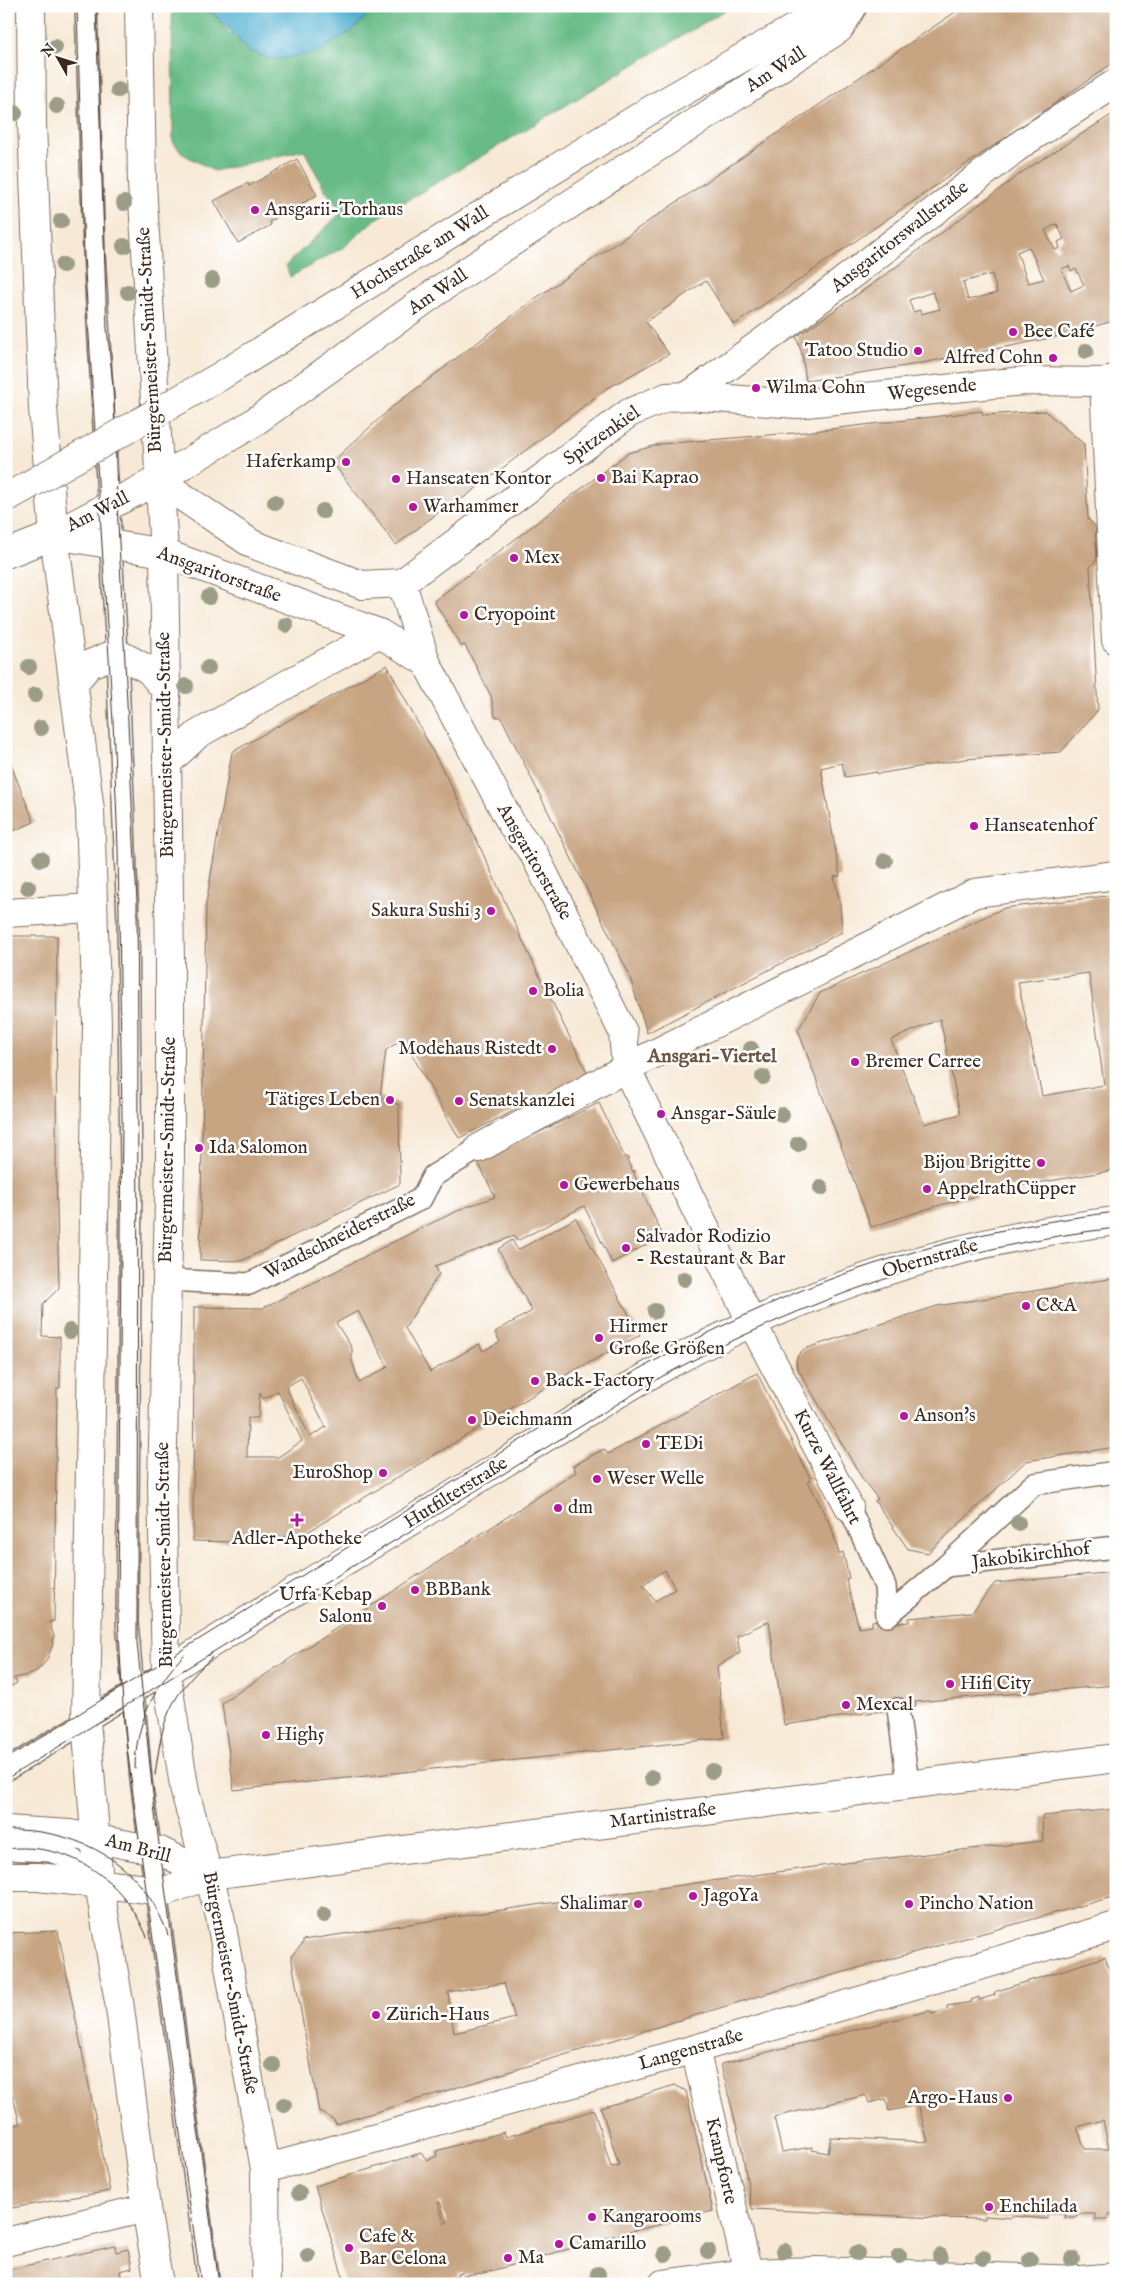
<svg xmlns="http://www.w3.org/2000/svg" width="1122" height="2290" font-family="'IM FELL English',serif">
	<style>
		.forest { fill: #68bb86; stroke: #527252 }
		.water { fill: #51b0d0; stroke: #466d77 }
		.building { fill: #c7a482; fill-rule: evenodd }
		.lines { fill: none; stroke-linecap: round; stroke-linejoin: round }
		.service-casing { stroke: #7d6d5e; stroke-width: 24 }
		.pedestrian-casing { stroke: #7d6d5e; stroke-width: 30 }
		.minor-casing { stroke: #7d6d5e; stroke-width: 30 }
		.secondary-casing { stroke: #7d6d5e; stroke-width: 30 }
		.service { stroke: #fff; stroke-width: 21 }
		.pedestrian { stroke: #fff; stroke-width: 28 }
		.minor { stroke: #fff; stroke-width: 28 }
		.secondary { stroke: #fff; stroke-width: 28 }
		.tram { stroke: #3b2a1e; stroke-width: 1 }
		.secondary-bridge-casing { stroke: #7d6d5e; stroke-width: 30; stroke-linecap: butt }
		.secondary-bridge { stroke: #fff; stroke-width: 28 }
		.tree { fill: #9b9d86 }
		.poi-dot { fill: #b5179e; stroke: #fff; stroke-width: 2 }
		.labels { text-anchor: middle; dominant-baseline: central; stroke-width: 5; stroke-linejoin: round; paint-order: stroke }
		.street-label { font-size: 19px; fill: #3b2a1e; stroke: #fff }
		.poi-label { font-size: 19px; fill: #3b2a1e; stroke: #fff; text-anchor: start }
		.neighbourhood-label { font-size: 20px; font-weight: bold; fill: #6c5541; stroke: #fff }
	</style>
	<rect width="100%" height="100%" fill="#fff"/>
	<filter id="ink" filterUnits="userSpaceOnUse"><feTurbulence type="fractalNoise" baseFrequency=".02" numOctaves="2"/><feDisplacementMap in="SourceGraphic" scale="10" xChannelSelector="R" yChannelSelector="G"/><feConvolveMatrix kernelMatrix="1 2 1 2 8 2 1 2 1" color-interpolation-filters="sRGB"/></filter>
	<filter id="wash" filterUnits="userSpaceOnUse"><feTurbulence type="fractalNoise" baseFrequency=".0096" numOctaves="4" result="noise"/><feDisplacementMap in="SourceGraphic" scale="20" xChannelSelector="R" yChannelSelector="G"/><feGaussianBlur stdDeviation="1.12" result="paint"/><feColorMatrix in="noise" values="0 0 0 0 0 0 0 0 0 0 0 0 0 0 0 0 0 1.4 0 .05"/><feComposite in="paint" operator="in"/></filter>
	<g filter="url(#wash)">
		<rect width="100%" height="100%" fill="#f7e9d6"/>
		<path class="forest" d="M172,6H197L198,9L213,13L230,34L352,31L376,6H732L373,221L344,247L290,277L286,265L342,212L325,190L304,150L214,171L183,154L173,142Z"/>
		<path class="water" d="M197,6H376L352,31L316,53L273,60L249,51L213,13L198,9Z"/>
		<g id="blocks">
			<path class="building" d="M964,6H1116V61L734,325L706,281L696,287L646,322L669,354L606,389L462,499L460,496L396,545L332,462L392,407L536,298Z
				M1116,112V320L1069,334L1016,345L906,366L806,381L802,354L796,337L884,276L1024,171ZM1057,224L1064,239L1058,242L1060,248L1055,250L1045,230ZM1029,247L1044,279L1028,283L1017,252ZM1069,266L1071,271L1076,269L1084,285L1071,291L1061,269ZM992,274L997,293L968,300L963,282ZM933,292L940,309L921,314L920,310L913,312L909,300Z
				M297,159L317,195L269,222L271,225L238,243L214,201L248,183L249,186Z
				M982,411L983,415L1045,411L1084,444L1088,519L1095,526L1097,559L1090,567L1098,710L1061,752L965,759L877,774V772L845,777L842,763L821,768L840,876L834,877L840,904L842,932L647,1033L629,974L501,717H495L491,696L465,645L461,646L434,601L628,453L661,444L805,432Z
				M387,665L456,795L533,963L588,1074L459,1138L403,1039L386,1050L380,1097L399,1105L400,1184L241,1261L200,1260L206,904L232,752Z
				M6,753L34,822L6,834Z
				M1116,895V1170L1012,1187L940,1205L871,1227L798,1030L820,993L1004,908ZM1089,973L1104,1085L1042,1096L1018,982ZM940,1019L960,1114L924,1124L891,1040Z
				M6,936H57L56,1169L59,1288L43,1304L42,1336L60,1337V1388H57L54,1621L49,1622L54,1636L53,1644L47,1660L40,1668L32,1674L14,1678L17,1683L6,1689Z
				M599,1103L625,1158L628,1157L629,1159L627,1160L633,1172L635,1170L634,1174L663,1236L612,1263L584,1206L517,1241L514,1236L435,1266L439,1274L405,1328L430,1372L479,1344L483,1351L500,1342L495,1332L532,1311L498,1249L512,1240L518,1250L576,1218L640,1335L566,1375L306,1533L283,1537L235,1538V1542L193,1541L194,1307L263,1308L417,1230L466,1207L495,1197L478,1162ZM358,1311L388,1367L359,1383L352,1361V1348L336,1323ZM301,1378L326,1427L310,1437L286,1387ZM278,1391L302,1441L278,1457H247L248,1418H258L260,1393L263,1399Z
				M1116,1278V1447L1026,1461L928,1553L908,1549L875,1501L878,1499L863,1480L797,1367L796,1360L798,1355L804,1349L937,1306Z
				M757,1373L811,1480L808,1481L832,1529L839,1554L843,1552L849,1578L846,1579L859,1628L872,1626V1621L898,1618L899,1623L909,1622V1618L972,1612L995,1583L1116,1572V1685L915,1702L916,1706L784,1725L769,1621L737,1636L740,1653L717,1666L724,1738L234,1790L222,1703L576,1472L573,1466L604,1449L608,1454ZM665,1570L675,1589L655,1601L643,1585Z
				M1116,1809V1896L776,1991L336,2124L335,2121L322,2112H319L291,1956L303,1943V1940L542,1904L836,1864L1043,1841L1042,1816ZM504,1983L515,2018L454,2033L448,1992Z
				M58,1931L110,2191L6,2209V2127L20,2124L6,2070V1933Z
				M1105,1957L1116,1989V2214H1108V2219H1095V2214H1077V2218H1065L1066,2214H1047V2219L1012,2216V2218L985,2216V2219L938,2218L752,2209L741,2145L721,2064L928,2011H931L932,2014L948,2009L947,2006L972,2002L971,2000L979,1997V2000L995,1995L994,1993L997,1991ZM915,2091L928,2142L831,2137L828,2153L812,2150V2147L782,2152L774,2117L866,2095L869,2103L886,2099L889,2111L917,2105ZM1103,2120L1109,2149H1085L1077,2127Z
				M675,2085L686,2091L713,2211L621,2234L484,2273L463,2275L462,2272L457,2273L458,2276L433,2284H345L315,2186L421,2153L427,2160L437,2156L436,2151L504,2132L506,2137L594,2110L611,2167L619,2165L601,2108ZM438,2202H440L447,2223H444Z
				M115,2246L116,2252L128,2249L132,2268L120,2271L122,2281L134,2278L135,2284H6V2270Z"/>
		</g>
	</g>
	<g filter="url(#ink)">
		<use href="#blocks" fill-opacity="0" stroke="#7d6d5e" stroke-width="1"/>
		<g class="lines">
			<g class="service-casing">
				<path id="service" d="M86,6L94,253L117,653L128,920L131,1172L127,1622L141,1780L209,2284
					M166,1280L249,1284L421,1199L433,1176L479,1148
					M849,1507L885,1586L887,1616
					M946,1566L1116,1547
					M887,1616L946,1566L1034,1484L1116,1472
					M898,1709L908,1783
					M6,1770L166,1672
					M6,1849L50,1851L71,1858L99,1884"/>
			</g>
			<g class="pedestrian-casing">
				<path id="pedestrian" d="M1104,382L1116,640
					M534,854L623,1032L626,1068L752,1323L849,1507
					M479,1148L626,1068L975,893L1116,875
					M166,1672C257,1613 351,1558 443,1501C519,1454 593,1406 671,1363C809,1288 960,1240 1116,1221
					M695,2049L748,2273
					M663,2284L748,2273L817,2271L1081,2280L1116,2277"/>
			</g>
			<g class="minor-casing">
				<path id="minor" d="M688,396L790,322L1024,142L1116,83
					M158,480L252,544L362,585L402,583
					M54,535L164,553L379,633L426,662
					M402,583L629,413L667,397L688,396L796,404L1024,381L1104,382L1116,378
					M402,583L426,662L512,825L534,854
					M167,763L198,734L379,633
					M6,913L93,908
					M265,2169L695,2049L1116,1926
					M6,2242L146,2208"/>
			</g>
			<g class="secondary-casing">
				<path id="secondary" d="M31,6L32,123L43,409L54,535L90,810L97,1024L86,1720L99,1884L120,2008L146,2208L159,2284
					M139,6L142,183L164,553L170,962V1162L162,1484L166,1672L185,1792L220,1916L265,2169L266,2284
					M419,253L649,111L833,6
					M6,554L54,535L158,480L250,425L443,287L839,29L853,6
					M75,681L90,664L117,653L149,670L164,688
					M6,1830L70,1834L160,1851L210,1875
					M6,1877H38L166,1891L210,1875L1116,1758"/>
			</g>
			<use href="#service" class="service"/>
			<use href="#pedestrian" class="pedestrian"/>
			<use href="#minor" class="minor"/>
			<use href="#secondary" class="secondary"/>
			<path class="tram" d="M77,6L84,255L113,722L118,848L122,1118L118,1616L124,1723L135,1810L201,2284
				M96,6L107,328L114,394L117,502L137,902L138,1036L137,1642L155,1814L219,2284
				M6,1759L590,1397C647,1364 705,1333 765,1306C875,1256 997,1226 1116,1212
				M135,1769C135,1725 154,1686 184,1655
				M155,1775C163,1716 168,1699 212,1657
				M6,1779L663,1376C806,1299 954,1246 1116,1228
				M6,1830C69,1828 131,1856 159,1914C162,1921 166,1927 168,1935
				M6,1849C70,1841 124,1880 147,1937"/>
			<g class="secondary-bridge-casing">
				<path id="secondary-bridge" d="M6,498L219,377L419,253"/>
			</g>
			<use href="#secondary-bridge" class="secondary-bridge"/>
		</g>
		<g class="tree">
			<circle cx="55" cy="47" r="8"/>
			<circle cx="118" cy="90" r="8"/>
			<circle cx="57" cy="106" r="8"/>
			<circle cx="15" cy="113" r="8"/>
			<circle cx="124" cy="203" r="8"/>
			<circle cx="61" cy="221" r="8"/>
			<circle cx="124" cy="246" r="8"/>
			<circle cx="63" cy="265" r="8"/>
			<circle cx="212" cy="280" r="8"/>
			<circle cx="128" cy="292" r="8"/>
			<circle cx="1086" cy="351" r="8"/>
			<circle cx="275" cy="502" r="8"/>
			<circle cx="323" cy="511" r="8"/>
			<circle cx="209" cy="597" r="8"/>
			<circle cx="286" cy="625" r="8"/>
			<circle cx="29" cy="667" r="8"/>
			<circle cx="208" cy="668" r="8"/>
			<circle cx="186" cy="686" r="8"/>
			<circle cx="35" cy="695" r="8"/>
			<circle cx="41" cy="728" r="8"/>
			<circle cx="41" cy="859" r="8"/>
			<circle cx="885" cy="861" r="8"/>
			<circle cx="28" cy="887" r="8"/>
			<circle cx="751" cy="1049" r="8"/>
			<circle cx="763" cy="1077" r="8"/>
			<circle cx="782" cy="1115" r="8"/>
			<circle cx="798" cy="1144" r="8"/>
			<circle cx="821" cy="1188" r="8"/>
			<circle cx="684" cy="1279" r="8"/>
			<circle cx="655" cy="1311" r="8"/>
			<circle cx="70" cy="1331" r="8"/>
			<circle cx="1018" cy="1523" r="8"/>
			<circle cx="712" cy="1771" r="8"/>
			<circle cx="652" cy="1778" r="8"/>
			<circle cx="324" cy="1915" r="8"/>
			<circle cx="273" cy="2065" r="8"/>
			<circle cx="284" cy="2105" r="8"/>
			<circle cx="299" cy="2193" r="8"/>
			<circle cx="708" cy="2251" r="8"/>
			<circle cx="784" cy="2251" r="8"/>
			<circle cx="857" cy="2253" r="8"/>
			<circle cx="665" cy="2254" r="8"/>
			<circle cx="308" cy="2256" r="8"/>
			<circle cx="899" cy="2256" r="8"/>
			<circle cx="940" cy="2256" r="8"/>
			<circle cx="983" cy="2258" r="8"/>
			<circle cx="1072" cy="2259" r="8"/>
			<circle cx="1030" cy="2260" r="8"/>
			<circle cx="598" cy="2274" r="8"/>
		</g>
	</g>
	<g class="poi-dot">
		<circle cx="255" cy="210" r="5"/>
		<circle cx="1013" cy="332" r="5"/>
		<circle cx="918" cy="351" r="5"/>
		<circle cx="1053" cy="358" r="5"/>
		<circle cx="756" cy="388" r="5"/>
		<circle cx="346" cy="462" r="5"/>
		<circle cx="601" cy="478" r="5"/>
		<circle cx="396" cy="479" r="5"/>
		<circle cx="413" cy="507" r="5"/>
		<circle cx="514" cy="558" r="5"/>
		<circle cx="464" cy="615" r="5"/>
		<circle cx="974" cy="826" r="5"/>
		<circle cx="491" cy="911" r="5"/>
		<circle cx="533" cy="991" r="5"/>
		<circle cx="552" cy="1049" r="5"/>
		<circle cx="855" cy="1062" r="5"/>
		<circle cx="390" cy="1100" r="5"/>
		<circle cx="459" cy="1101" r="5"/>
		<circle cx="661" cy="1114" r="5"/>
		<circle cx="199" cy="1148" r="5"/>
		<circle cx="1041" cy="1163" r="5"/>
		<circle cx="564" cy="1185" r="5"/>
		<circle cx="927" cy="1189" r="5"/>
		<circle cx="626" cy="1248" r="5"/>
		<circle cx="1026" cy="1306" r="5"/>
		<circle cx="599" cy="1338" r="5"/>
		<circle cx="535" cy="1381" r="5"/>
		<circle cx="904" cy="1416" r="5"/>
		<circle cx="472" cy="1420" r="5"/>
		<circle cx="646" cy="1444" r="5"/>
		<circle cx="383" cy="1473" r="5"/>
		<circle cx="597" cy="1479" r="5"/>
		<circle cx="558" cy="1508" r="5"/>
		<path d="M294.5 1512.5h5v5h5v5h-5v5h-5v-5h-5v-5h5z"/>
		<circle cx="415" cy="1590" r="5"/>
		<circle cx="382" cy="1606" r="5"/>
		<circle cx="950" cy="1684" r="5"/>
		<circle cx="846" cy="1705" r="5"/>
		<circle cx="266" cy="1735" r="5"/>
		<circle cx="693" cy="1896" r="5"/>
		<circle cx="638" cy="1904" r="5"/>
		<circle cx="909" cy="1904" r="5"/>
		<circle cx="376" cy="2015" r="5"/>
		<circle cx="1008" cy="2098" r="5"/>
		<circle cx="989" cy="2207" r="5"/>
		<circle cx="592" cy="2217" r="5"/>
		<circle cx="559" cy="2244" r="5"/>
		<circle cx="349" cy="2248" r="5"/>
		<circle cx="508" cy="2258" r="5"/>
	</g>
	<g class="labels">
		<g class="street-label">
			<text transform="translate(776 70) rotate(-33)">Am Wall</text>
			<text transform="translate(900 237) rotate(-38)">Ansgaritorswallstraße</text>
			<text transform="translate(420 253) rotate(-32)">Hochstraße am Wall</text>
			<text transform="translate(438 292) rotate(-34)">Am Wall</text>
			<text transform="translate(150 340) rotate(-93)">Bürgermeister-Smidt-Straße</text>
			<text transform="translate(932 390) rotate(-6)">Wegesende</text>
			<text transform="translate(602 436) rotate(-35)">Spitzenkiel</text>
			<text transform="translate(98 512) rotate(-27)">Am Wall</text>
			<text transform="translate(219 575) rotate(20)">Ansgaritorstraße</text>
			<text transform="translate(166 745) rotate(-91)">Bürgermeister-Smidt-Straße</text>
			<text transform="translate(534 862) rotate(60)">Ansgaritorstraße</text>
			<text transform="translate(168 1150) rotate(-89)">Bürgermeister-Smidt-Straße</text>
			<text transform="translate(340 1237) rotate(-27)">Wandschneiderstraße</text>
			<text transform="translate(930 1259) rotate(-16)">Obernstraße</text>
			<text transform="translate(827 1467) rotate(63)">Kurze Wallfahrt</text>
			<text transform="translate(456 1493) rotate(-32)">Hutfilterstraße</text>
			<text transform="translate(165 1555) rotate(-91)">Bürgermeister-Smidt-Straße</text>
			<text transform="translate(1031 1556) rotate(-7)">Jakobikirchhof</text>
			<text transform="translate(663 1816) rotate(-7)">Martinistraße</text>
			<text transform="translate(138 1849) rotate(15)">Am Brill</text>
			<text transform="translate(230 1983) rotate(79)">Bürgermeister-Smidt-Straße</text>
			<text transform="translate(691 2050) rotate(-16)">Langenstraße</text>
			<text transform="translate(721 2161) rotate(77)">Kranpforte</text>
		</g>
		<g class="poi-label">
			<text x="265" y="210">Ansgarii-Torhaus</text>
			<text x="1023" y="332">Bee Café</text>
			<text x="908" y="351" text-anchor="end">Tatoo Studio</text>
			<text x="1043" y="358" text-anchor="end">Alfred Cohn</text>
			<text x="766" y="388">Wilma Cohn</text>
			<text x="336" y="462" text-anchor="end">Haferkamp</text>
			<text x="611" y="478">Bai Kaprao</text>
			<text x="406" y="479">Hanseaten Kontor</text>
			<text x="423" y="507">Warhammer</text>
			<text x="524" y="558">Mex</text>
			<text x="474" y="615">Cryopoint</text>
			<text x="984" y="826">Hanseatenhof</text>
			<text x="481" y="911" text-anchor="end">Sakura Sushi 3</text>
			<text x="543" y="991">Bolia</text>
			<text x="542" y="1049" text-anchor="end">Modehaus Ristedt</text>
			<text x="865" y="1062">Bremer Carree</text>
			<text x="380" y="1100" text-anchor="end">Tätiges Leben</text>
			<text x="469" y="1101">Senatskanzlei</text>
			<text x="671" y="1114">Ansgar-Säule</text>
			<text x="209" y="1148">Ida Salomon</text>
			<text x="1031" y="1163" text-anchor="end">Bijou Brigitte</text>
			<text x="574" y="1185">Gewerbehaus</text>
			<text x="937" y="1189">AppelrathCüpper</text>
			<text x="636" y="1237">Salvador Rodizio<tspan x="636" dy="22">- Restaurant &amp; Bar</tspan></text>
			<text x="1036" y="1306">C&amp;A</text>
			<text x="609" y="1327">Hirmer<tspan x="609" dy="22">Große Größen</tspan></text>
			<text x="545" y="1381">Back-Factory</text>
			<text x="914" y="1416">Anson's</text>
			<text x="482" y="1420">Deichmann</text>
			<text x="656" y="1444">TEDi</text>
			<text x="373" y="1473" text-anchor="end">EuroShop</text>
			<text x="607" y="1479">Weser Welle</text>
			<text x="568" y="1508">dm</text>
			<text x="297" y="1539" text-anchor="middle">Adler-Apotheke</text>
			<text x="425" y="1590">BBBank</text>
			<text x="372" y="1595" text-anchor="end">Urfa Kebap<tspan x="372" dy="22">Salonu</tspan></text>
			<text x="960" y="1684">Hifi City</text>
			<text x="856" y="1705">Mexcal</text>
			<text x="276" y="1735">High5</text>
			<text x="703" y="1896">JagoYa</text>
			<text x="628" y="1904" text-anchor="end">Shalimar</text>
			<text x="919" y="1904">Pincho Nation</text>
			<text x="386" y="2015">Zürich-Haus</text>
			<text x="998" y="2098" text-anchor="end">Argo-Haus</text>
			<text x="999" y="2207">Enchilada</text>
			<text x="602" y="2217">Kangarooms</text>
			<text x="359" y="2237">Cafe &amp;<tspan x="359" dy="22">Bar Celona</tspan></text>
			<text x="569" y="2244">Camarillo</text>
			<text x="518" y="2258">Ma</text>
		</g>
		<g class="neighbourhood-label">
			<text x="712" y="1056">Ansgari-Viertel</text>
		</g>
	</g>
	<rect width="1122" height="2290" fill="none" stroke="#fff" stroke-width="25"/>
	<g transform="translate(58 58) rotate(309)" stroke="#ffffff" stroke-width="4" paint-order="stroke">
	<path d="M0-4L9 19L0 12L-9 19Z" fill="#3b2a1e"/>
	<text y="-8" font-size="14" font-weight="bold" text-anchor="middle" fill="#3b2a1e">N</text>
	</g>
</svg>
